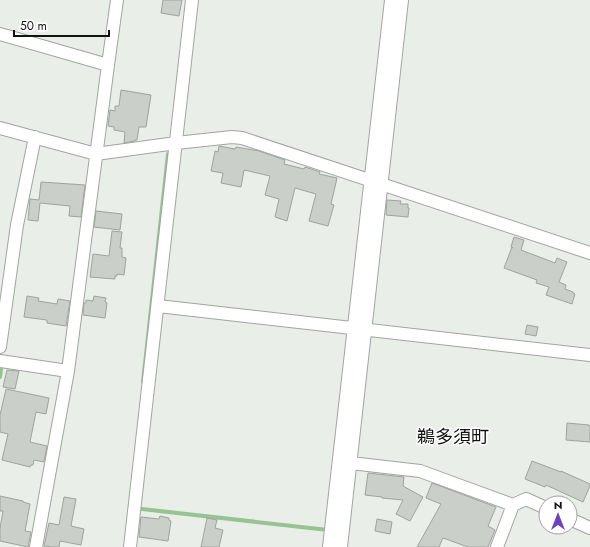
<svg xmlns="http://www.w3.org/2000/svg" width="590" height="547" font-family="Jost,'Noto Sans JP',sans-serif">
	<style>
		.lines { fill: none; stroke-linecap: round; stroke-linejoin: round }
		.stream { stroke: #97c292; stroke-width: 4 }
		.building { fill: #cacfca; stroke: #9fa39e }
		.minor-casing { stroke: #a0a5a0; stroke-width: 14 }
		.minor { stroke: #fff; stroke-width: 12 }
		.labels { text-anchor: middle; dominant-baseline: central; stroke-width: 3; stroke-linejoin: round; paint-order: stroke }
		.quarter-label { font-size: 18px; fill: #111311; stroke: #fff }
	</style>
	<rect width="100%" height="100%" fill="#eaeee9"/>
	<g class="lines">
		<path class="stream" d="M0,377L1,369
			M143,382L168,154
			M142,509L328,530"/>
	</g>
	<path class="building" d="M163,0H182L179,16L161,13Z
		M121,90L151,95L146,127H139L137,140H135V141L124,143L125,132L114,130V127L108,126L110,110L115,111V106H119Z
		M219,146L235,149L236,147L259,151L285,160L284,164L304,169L305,167L320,172L319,174L337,178L331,204L334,205L328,226L309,221L316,194L295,188L287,221L275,217L279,199L265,195L270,176L244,170L241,187L221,183L223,173L211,171L215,151L218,152Z
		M41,182L85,185L81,217L69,216L70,206L40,203L38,221L28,220L30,199L39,200Z
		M387,200L401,201L400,204H408V208H409L408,217L386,215Z
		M96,211L122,214L120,230L94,227Z
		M112,231L122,232L120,248H122V257L126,258L124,275L117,274V276H115V279L90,277L93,254L109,256Z
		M514,237L524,240L521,250L555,263L557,258L567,262L559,282L566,285L565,289L573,292V293L575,294L572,304L546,295L549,287L536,283L537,280L504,268L512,247L513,248L511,247Z
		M27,296L39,298L38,301L57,304L58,299L70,301L66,326L47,323V320L24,317Z
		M94,296L106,298L105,302L107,303L105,318L83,315L84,303H86V300L93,301Z
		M527,325L538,327L536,336L525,334Z
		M7,370L19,371L15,389L3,387Z
		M6,389L49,398L46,414L36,412L30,442L47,446L44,462L34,460L33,465H31L30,467L2,460L8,434L0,432V415Z
		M567,423L589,425L590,426V442L566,440Z
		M532,461L561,472V471L590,484V486L583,502L546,485L545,487L525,479Z
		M368,473L404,477L403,486L423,497L410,521L396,514L403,500L382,498V497L365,495Z
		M432,483L496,507L488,526L495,530L488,547H468L443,538L439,547H417L441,504L426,498Z
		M0,496L23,501V502L30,504L25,531L31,532L28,547L0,541V528L3,511H0Z
		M64,497L76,499L71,526L84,529L81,545L60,541L59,547H52L44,546L49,523L59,525Z
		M160,516L169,518V520L171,521L168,541L139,537L141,517L159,519Z
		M207,518L217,520L215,528L223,530L219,547H201Z
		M377,519L392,522L390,534L375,531Z"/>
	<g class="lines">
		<g class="minor-casing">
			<path id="minor" d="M0,34L108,65
				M0,128L96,154L176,143L232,137L242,138L590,253
				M158,306L590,355
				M0,347L17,225L35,137
				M0,361L68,371
				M342,462L420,471L513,505
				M570,519L590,528
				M36,547L68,371L108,65L117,0
				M130,547L192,0
				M329,547L391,0
				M341,547L402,0
				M497,547L513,505L526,499L546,508"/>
		</g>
		<use href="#minor" class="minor"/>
	</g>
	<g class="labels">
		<g class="quarter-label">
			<text x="453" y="437">鵜多須町</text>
		</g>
	</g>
	<g transform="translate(558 515)"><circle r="19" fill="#ffffff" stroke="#a0a1a0"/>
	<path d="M0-3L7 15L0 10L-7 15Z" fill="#6946bf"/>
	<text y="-6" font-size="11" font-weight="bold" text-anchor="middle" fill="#111311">N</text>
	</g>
	<path d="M14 30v6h95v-6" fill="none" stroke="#111311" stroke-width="2"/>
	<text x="20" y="30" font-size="12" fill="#111311" stroke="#ffffff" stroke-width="3" paint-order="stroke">50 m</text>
</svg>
